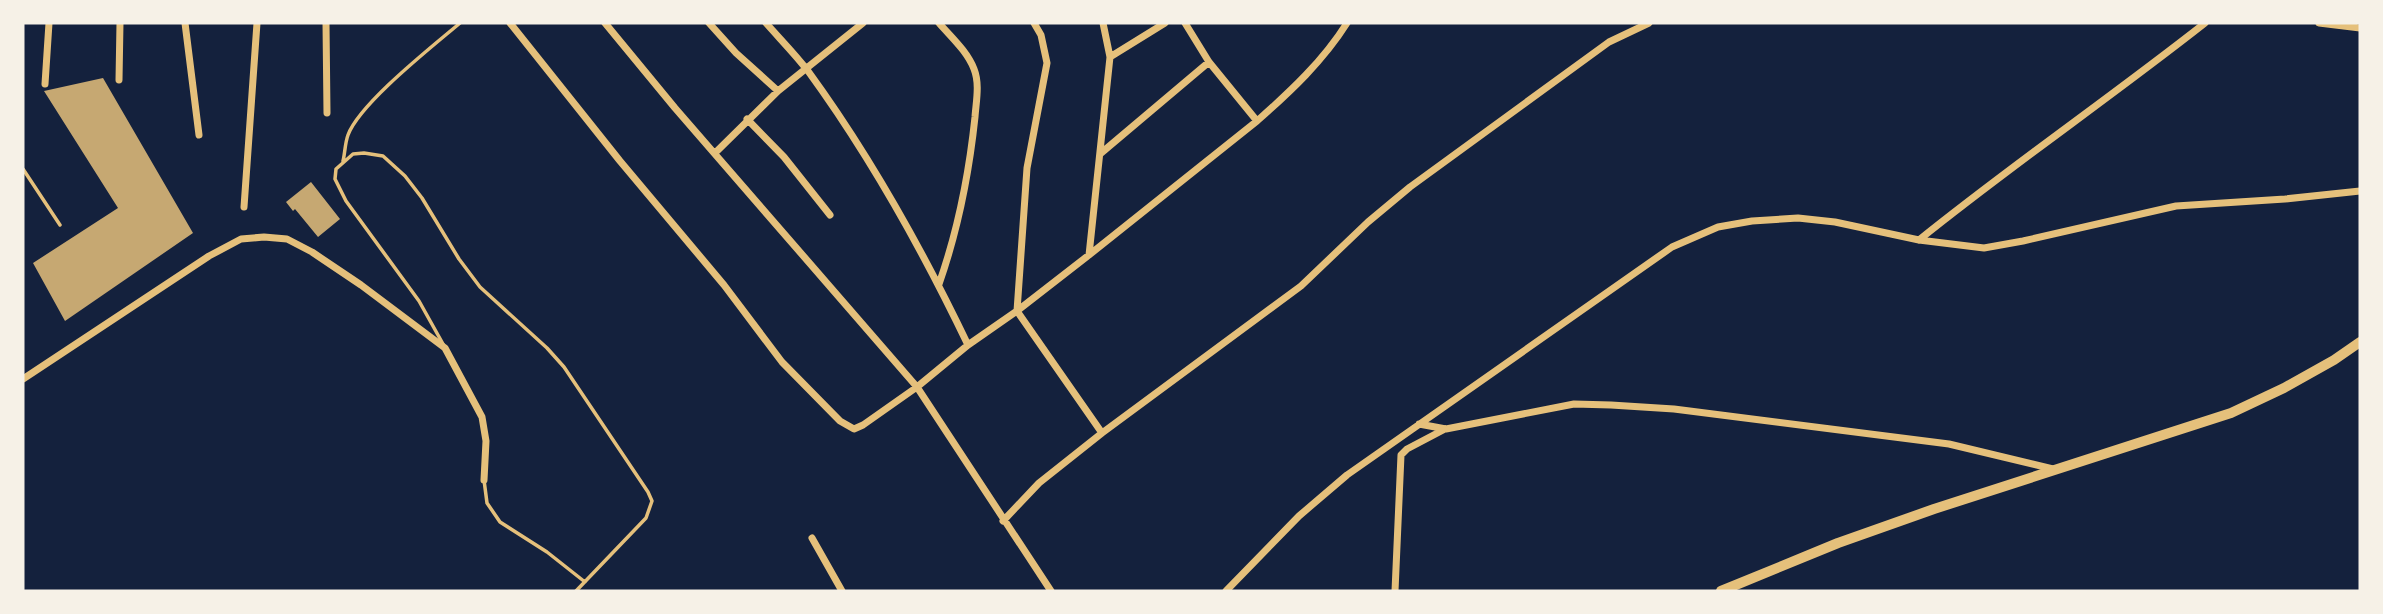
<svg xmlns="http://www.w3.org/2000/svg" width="2383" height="614" font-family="Mulish,sans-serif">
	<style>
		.building { fill: #c6a872 }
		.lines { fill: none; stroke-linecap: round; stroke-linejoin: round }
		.service { stroke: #e5c07b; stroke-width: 3.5 }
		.minor { stroke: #e5c07b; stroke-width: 7 }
		.tertiary { stroke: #e5c07b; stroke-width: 10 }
	</style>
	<rect width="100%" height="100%" fill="#14213d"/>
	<path class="building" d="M103,78L193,233L65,321L33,263L118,208L44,91Z
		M311,182L340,219L318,237L295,209L293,211L286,202Z"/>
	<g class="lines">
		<path class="service" d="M343,161C345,153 345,143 348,135C360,103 433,46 460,23
			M23,169L60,225
			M443,344L419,301L346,201L335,179L336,169L353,154L364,153L383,156L405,176L422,198L459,259L480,287L547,348L564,367L648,492L652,501L646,518L576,591
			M484,480L487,503L500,522L547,552L585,582"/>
		<path class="minor" d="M185,23L199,135
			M326,23L327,113
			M510,23L620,161L724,285L782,362L840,421L854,429L863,425L917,387L968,345L1017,311L1089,255L1257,121C1291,91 1323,61 1347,23
			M605,23L675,108L917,387L1051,591
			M709,23L736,53L778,91
			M766,23C780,39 795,54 808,71C870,156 922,249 968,345
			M939,23C951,37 967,51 974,69C980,84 976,102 975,117C969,174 958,230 939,284
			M1034,23L1041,35L1047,63L1027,168L1017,311L1102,433
			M1185,23L1209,62L1257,121
			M2319,23L2360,28
			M1110,57L1165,23
			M119,80L120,23
			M45,84L49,23
			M747,119L784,157L830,215
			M715,153L778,91L863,23
			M1100,154L1209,62
			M244,207L257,23
			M1919,240C2012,165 2111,97 2205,23
			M1089,255L1110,57L1103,23
			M23,379L209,256L241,239L264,237L287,239L312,252L361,285L445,348L482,417L486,441L484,480
			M1419,424L1446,429L1574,404L1611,405L1674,409L1949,444L2053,469
			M1003,521L1039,483L1102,433L1301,286L1368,222L1410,187L1609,42L1649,23
			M812,538L842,591
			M1226,591L1299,516L1347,475L1672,247L1718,227L1752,221L1798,218L1835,222L1919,240L1984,248L2023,241L2176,206L2285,199L2360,191
			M1395,591L1401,455L1407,449L1445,429"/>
		<path class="tertiary" d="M1721,591L1838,543L1934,509L2231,413L2284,388L2334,360L2360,342"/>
	</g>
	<rect width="2383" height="614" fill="none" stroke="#f6f1e7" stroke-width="49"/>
</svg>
